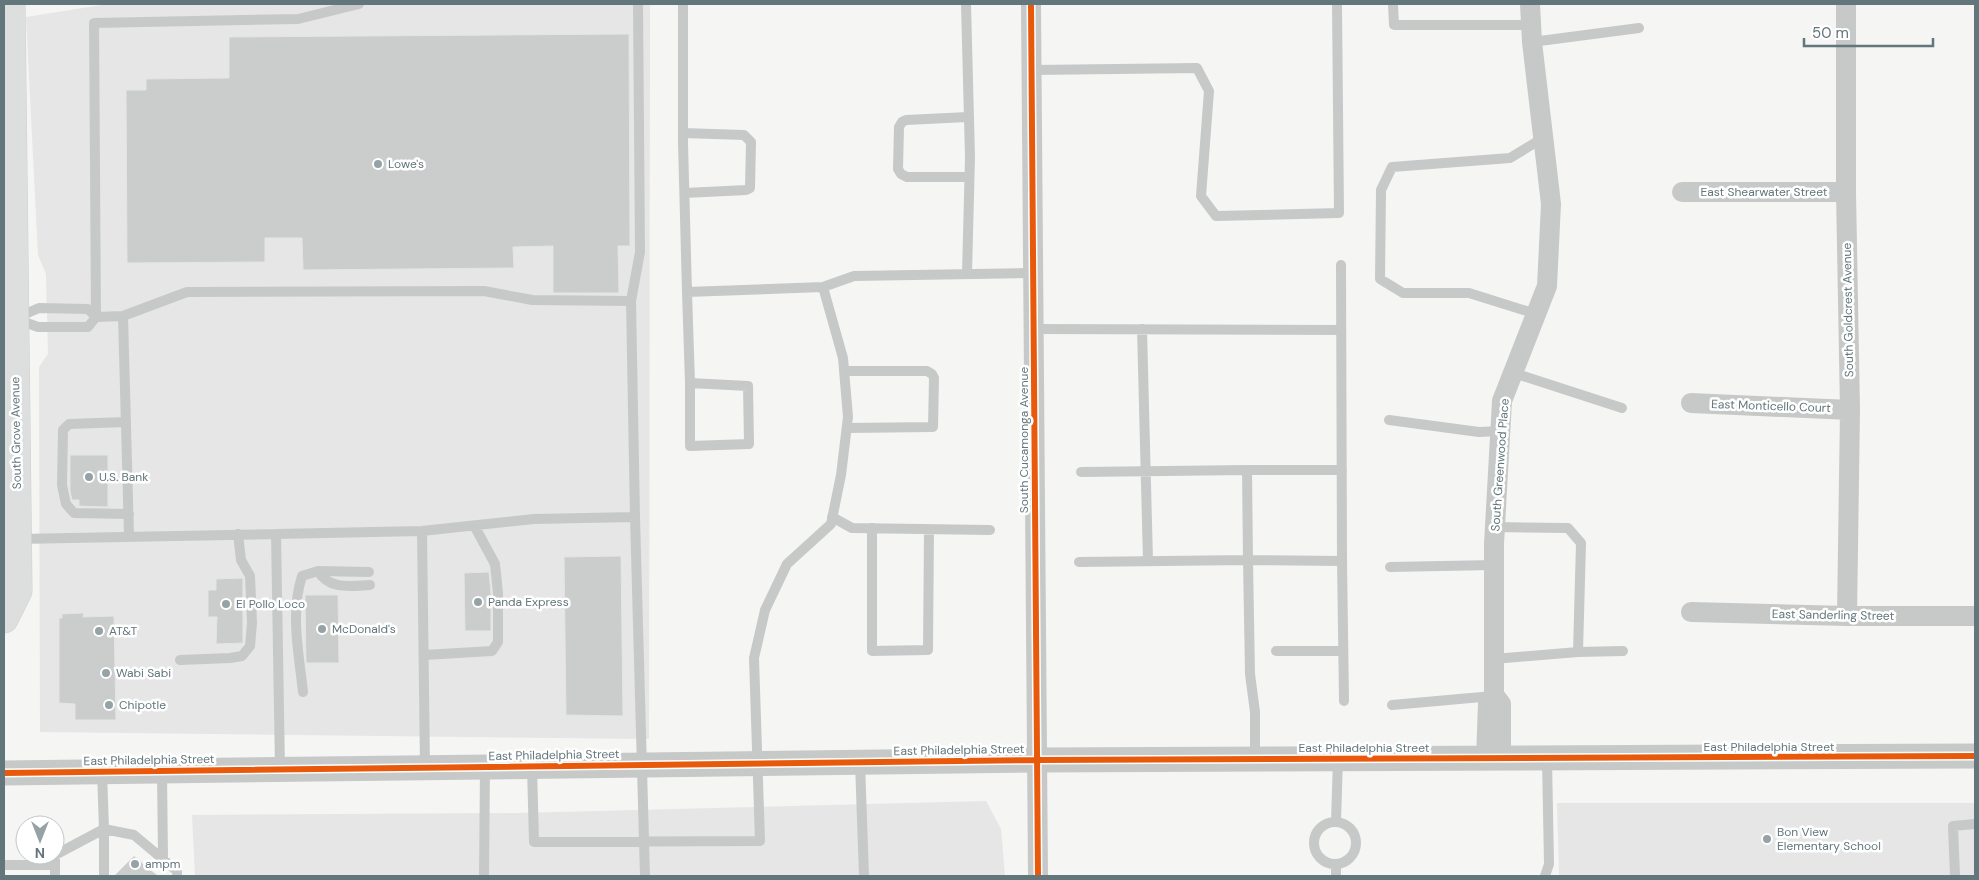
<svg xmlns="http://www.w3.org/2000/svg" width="1979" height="880" font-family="'DM Sans',sans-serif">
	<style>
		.built { fill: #e5e6e5 }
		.building { fill: #cbcdcd; stroke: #e4e4e4 }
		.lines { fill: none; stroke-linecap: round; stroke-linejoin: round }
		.secondary-casing { stroke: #cfd1d1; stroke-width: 29 }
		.service { stroke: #c7c9c9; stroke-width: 10 }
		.minor { stroke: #c7c9c9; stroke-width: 20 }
		.tertiary { stroke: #c7c9c9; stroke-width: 25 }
		.secondary { stroke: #dddede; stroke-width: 28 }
		.cycleway-casing { stroke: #fff; stroke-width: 9 }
		.cycleway { stroke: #e8590c; stroke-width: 6 }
		.poi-dot { fill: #95a2a6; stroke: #fff; stroke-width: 2 }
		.labels { text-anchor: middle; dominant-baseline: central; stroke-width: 5; stroke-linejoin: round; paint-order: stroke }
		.poi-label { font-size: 12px; fill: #62767c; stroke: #fff; text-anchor: start }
		.street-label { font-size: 12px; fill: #62767c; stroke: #fff }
	</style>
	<rect width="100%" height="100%" fill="#f5f5f4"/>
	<path class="built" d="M108,4H650L649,739L40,732L39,367L48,354L46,274L38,255L26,17Z
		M986,801L1001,829L1005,876H195L192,815L519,813Z
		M1557,803H1975V876H1559Z"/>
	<path class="building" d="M629,34L630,246H618L619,293H553V246L513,247L514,268L303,270L302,238H265V262L127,263L126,90H146V79L229,78V37Z
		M70,455H108V507L79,506V500H72L70,491Z
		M621,556L623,716L566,715L564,557Z
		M489,572L491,593V631H465L464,573Z
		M243,578V643L216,644L217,617H208V590H216V579Z
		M305,595H338L339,663H306Z
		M84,613L83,617L114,616L116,720H75V704L59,703V618H62V614Z
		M134,856L158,876H114Z"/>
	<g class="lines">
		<g class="secondary-casing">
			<path id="secondary" d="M4,619L18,591L11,4"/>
		</g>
		<path class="service" d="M683,4V143L687,292L823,287
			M966,4L970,157L967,274
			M1393,4L1394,25H1531
			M1532,42L1639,28
			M1032,70L1197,68L1209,91L1201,196L1216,216L1339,213L1337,4
			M968,117L906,120L902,122L899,127L898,169L901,174L907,177H969
			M683,133L744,135L751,142L750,188L746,190L685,193
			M687,292L690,383L748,386L749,444L690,446V383
			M1536,314L1469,293H1403L1380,279L1381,190L1392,167L1510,158L1543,138
			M123,316L129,536
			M96,317L123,316L187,292L484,291L532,300L631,301
			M16,318L39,308L88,309L96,317
			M16,319L38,327H88L96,317L94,23L298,19L359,4
			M1034,329L1341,330
			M1142,329L1148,561
			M844,371H927L932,374L934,378L933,427L847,428
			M1514,373L1622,408
			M1389,420L1479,432L1501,431
			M126,422L69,424L63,430L62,485L66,504L74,513L129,514
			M1247,470H1342
			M635,517L631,301L640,252L638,4
			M832,517L852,528L990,530
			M872,528V651L928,650L929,530
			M422,531L534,519L635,517L645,876
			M276,534L422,531L425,768
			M18,539L276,534L280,769
			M1342,561L1344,701
			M1079,562L1248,560L1247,470L1081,472
			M1390,567L1494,565
			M318,571C329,590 350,586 370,585
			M1276,651H1343
			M1578,652L1623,651
			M424,655L492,651L498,642V593L495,564L475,527
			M1494,659L1578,652L1581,543L1568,528L1495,527
			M180,660L230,658L242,656L250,646L252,623L250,576L241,560L238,534
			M303,692C299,654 290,613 302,576L318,571L369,572
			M1392,705L1493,696
			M1255,758V712L1250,674L1248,560L1342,561L1341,265
			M860,763L864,876
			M532,767L534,842L760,841L754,658L765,610L787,564L831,524L841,475L848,417L843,358L823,287L854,276L1034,273
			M162,771L163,858
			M102,772L104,829L134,835L177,871V876
			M1314 843a21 21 0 1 1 42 0a21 21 0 1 1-42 0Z
			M1336,822L1338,759
			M1336,864V876
			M4,865H55
			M55,876V855L104,829V876
			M484,876L485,767
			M1545,876L1549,864L1547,759
			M1955,876L1953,826L1975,824"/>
		<path class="minor" d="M1031,4L1038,876
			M1846,4V192L1850,410L1847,616
			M1682,192H1846
			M1691,403L1850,410
			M1691,612L1847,616H1975
			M1486,759L1488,703
			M1501,759V704L1494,695V544L1502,401L1547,286L1551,204L1532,42L1530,4"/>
		<path class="tertiary" d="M4,773L1037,760L1975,756"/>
		<use href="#secondary" class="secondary"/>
		<g class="cycleway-casing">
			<path id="cycleway" d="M1031,4L1038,876
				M4,773L1037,760L1975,756"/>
		</g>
		<use href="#cycleway" class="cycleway"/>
	</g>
	<g class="poi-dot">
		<circle cx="378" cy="164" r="5"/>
		<circle cx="89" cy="477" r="5"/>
		<circle cx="478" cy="602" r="5"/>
		<circle cx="226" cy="604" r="5"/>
		<circle cx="322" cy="629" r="5"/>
		<circle cx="99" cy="631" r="5"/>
		<circle cx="106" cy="673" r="5"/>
		<circle cx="109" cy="705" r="5"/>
		<circle cx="1767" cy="839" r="5"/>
		<circle cx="135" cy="864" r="5"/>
	</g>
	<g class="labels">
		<g class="poi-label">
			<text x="388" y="164">Lowe's</text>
			<text x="99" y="477">U.S. Bank</text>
			<text x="488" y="602">Panda Express</text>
			<text x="236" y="604">El Pollo Loco</text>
			<text x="332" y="629">McDonald's</text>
			<text x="109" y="631">AT&amp;T</text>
			<text x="116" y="673">Wabi Sabi</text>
			<text x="119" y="705">Chipotle</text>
			<text x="1777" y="832">Bon View<tspan x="1777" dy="14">Elementary School</tspan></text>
			<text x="145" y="864">ampm</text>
		</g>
		<g class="street-label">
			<text x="1764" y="192">East Shearwater Street</text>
			<text transform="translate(1848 310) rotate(-91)">South Goldcrest Avenue</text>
			<text transform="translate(1771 406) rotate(2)">East Monticello Court</text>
			<text transform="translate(16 433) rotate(-91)">South Grove Avenue</text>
			<text transform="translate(1024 440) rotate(-90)">South Cucamonga Avenue</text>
			<text transform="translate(1500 465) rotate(-86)">South Greenwood Place</text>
			<text transform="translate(1833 615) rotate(1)">East Sanderling Street</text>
			<text x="1769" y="747">East Philadelphia Street</text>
			<text x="1364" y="748">East Philadelphia Street</text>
			<text transform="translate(959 750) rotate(-1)">East Philadelphia Street</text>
			<text transform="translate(554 755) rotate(-1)">East Philadelphia Street</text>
			<text transform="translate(149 760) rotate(-1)">East Philadelphia Street</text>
		</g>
	</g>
	<rect width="1979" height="880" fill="none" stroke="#62767c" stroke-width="10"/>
	<g transform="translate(40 840) rotate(180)"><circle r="24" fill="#ffffff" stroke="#c0c8cb"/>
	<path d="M0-4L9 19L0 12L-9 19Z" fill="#95a2a6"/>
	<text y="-8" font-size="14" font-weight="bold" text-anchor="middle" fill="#62767c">N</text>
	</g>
	<path d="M1804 38v8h129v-8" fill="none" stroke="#62767c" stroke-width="2.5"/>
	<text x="1812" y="38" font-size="15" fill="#62767c" stroke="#ffffff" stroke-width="4" paint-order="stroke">50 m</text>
</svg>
